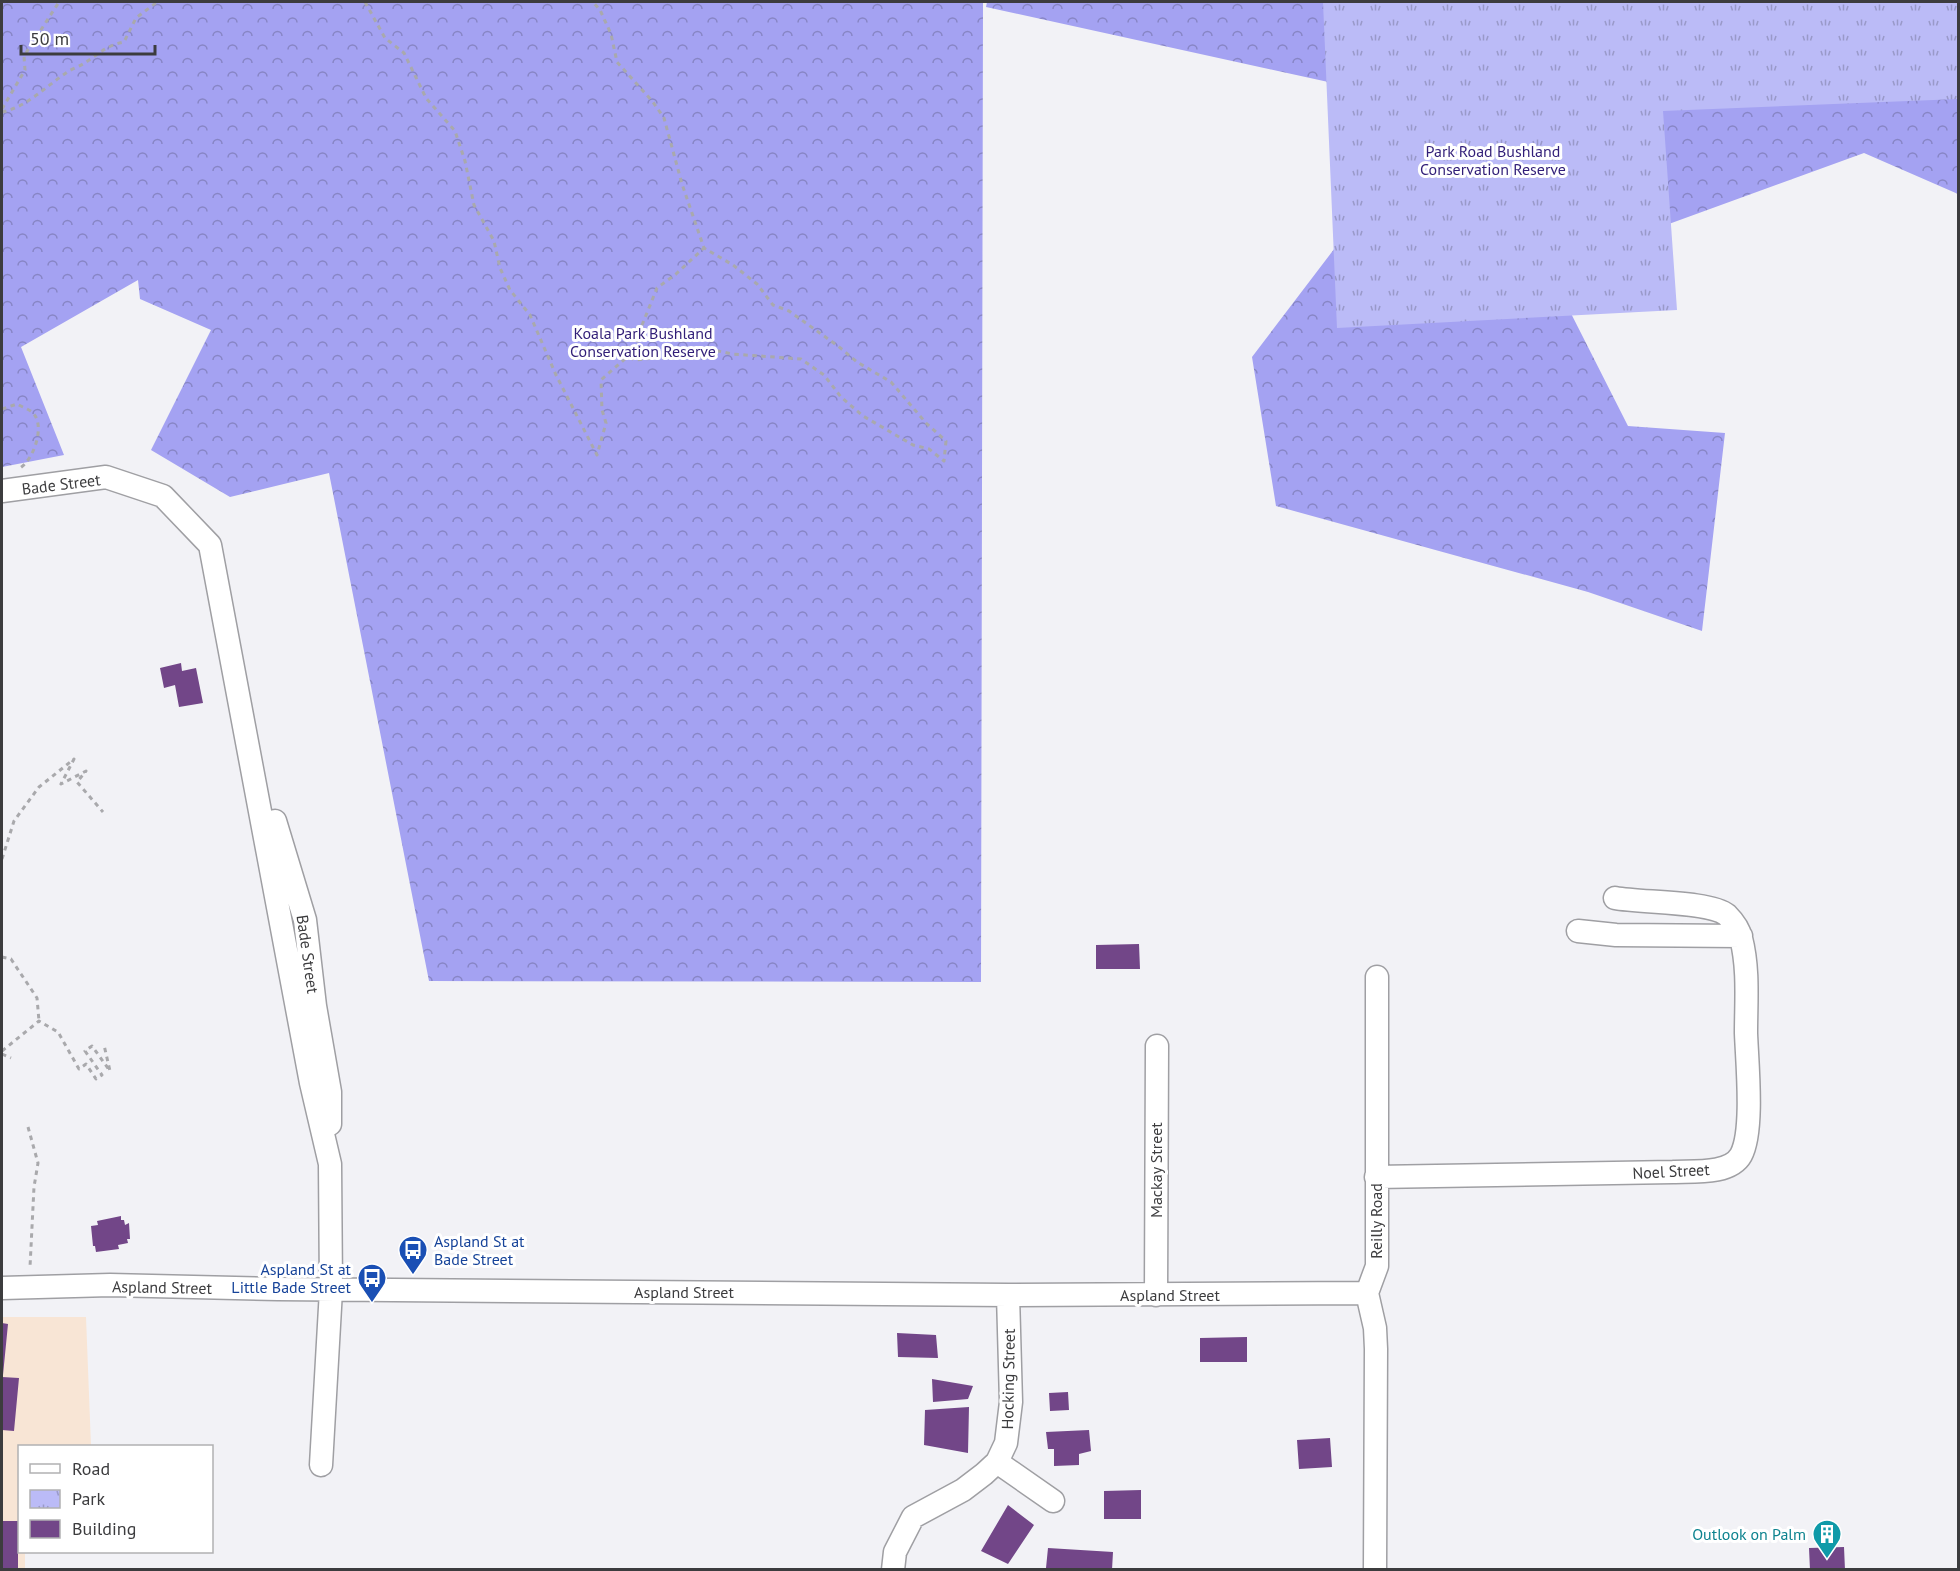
<svg xmlns="http://www.w3.org/2000/svg" width="1960" height="1571" font-family="'PT Sans',sans-serif">
	<style>
		.commercial { fill: #f8e5d5 }
		.forest { fill: url(#forest-crowns) }
		.park { fill: url(#park-tufts) }
		.building { fill: #724688 }
		.lines { fill: none; stroke-linecap: round; stroke-linejoin: round }
		.minor-casing { stroke: #9f9fa3; stroke-width: 25 }
		.path { stroke: #a9a9ac; stroke-width: 3; stroke-dasharray: 4.5 4.5; stroke-linecap: butt }
		.minor { stroke: #fff; stroke-width: 22 }
		.labels { text-anchor: middle; dominant-baseline: central; stroke-width: 6; stroke-linejoin: round; paint-order: stroke }
		.park-label { font-size: 16px; fill: #311e78; stroke: #fff }
		.street-label { font-size: 16px; fill: #3c3c3e; stroke: #fff }
		.transit-label { font-size: 16px; fill: #164399; stroke: #fff; text-anchor: start }
		.culture-label { font-size: 16px; fill: #0d838f; stroke: #fff; text-anchor: end }
	</style>
	<defs>
		<pattern id="forest-crowns" width="20" height="18" patternUnits="userSpaceOnUse" patternTransform="scale(1.5)"><rect width="20" height="18" fill="#a4a2f2"/><path d="M2 6a3 3 0 1 1 6 0M12 15a3 3 0 1 1 6 0" fill="none" stroke="#8785c5"/></pattern>
		<pattern id="park-tufts" width="24" height="20" patternUnits="userSpaceOnUse" patternTransform="scale(1.5)"><rect width="24" height="20" fill="#bbbbf7"/><path d="M3 7l-1-3M5 7V3M7 7l1-3M15 17l-1-3M17 17v-4M19 17l1-3" fill="none" stroke="#9999c9"/></pattern>
	</defs>
	<rect width="100%" height="100%" fill="#f2f2f6"/>
	<path class="commercial" d="M2,1317H86L91,1446H20V1552H25V1569L2,1570Z"/>
	<path class="forest" d="M2,2H983L981,982L429,981L329,473L230,497L151,450L211,330L140,299L138,280L21,347L64,455L2,467Z
		M987,2H1958V194L1864,153L1548,268L1628,426L1725,433L1702,631L1588,592L1276,506L1252,357L1360,215L1342,85L986,7Z"/>
	<path class="park" d="M1323,2H1958V99L1663,111L1677,310L1337,328Z"/>
	<path class="building" d="M181,663L182,671L196,668L203,703L179,707L175,685L164,688L160,668Z
		M1139,944L1140,969H1096V945Z
		M121,1216V1220H124L125,1225L129,1223L130,1239H127L128,1243L118,1245L119,1249L96,1252L95,1246H93L91,1226L98,1225L97,1221Z
		M2,1323L8,1324L3,1375H2Z
		M897,1333L936,1335L938,1358L898,1357Z
		M1247,1337V1362H1200V1338Z
		M2,1377L19,1378L14,1431L2,1430Z
		M932,1379L973,1386L968,1399L933,1402Z
		M1068,1392L1069,1410L1050,1411L1049,1393Z
		M969,1407L968,1453L924,1445L925,1410Z
		M1089,1430L1091,1451L1079,1454V1465L1054,1466V1449H1048L1046,1432Z
		M1330,1438L1332,1467L1299,1469L1297,1440Z
		M1141,1490V1519H1104V1491Z
		M1008,1505L1034,1525L1008,1564L981,1551Z
		M2,1521H18V1570H2Z
		M1844,1547L1845,1570H1810L1809,1548Z
		M1048,1548L1113,1552L1112,1570L1046,1568Z"/>
	<g class="lines">
		<g class="minor-casing">
			<path id="minor" d="M2,491L106,477L163,496L210,545L311,1083L330,1164L331,1290L321,1465
				M275,821L305,920L315,1006L330,1092V1124
				M1578,931L1616,935L1741,936
				M1376,1177L1673,1172C1692,1171 1730,1175 1741,1155C1754,1131 1747,1062 1746,1033C1746,1002 1749,969 1741,938C1739,929 1733,921 1727,915C1710,901 1641,903 1615,898
				M2,1288L110,1285L278,1289L1008,1295L1367,1293
				M1156,1295L1157,1046
				M997,1462L1053,1501
				M893,1570L895,1552L913,1517L963,1490L984,1474L997,1462L1006,1443L1011,1402L1008,1295
				M1375,1570L1376,1349L1375,1328L1367,1293L1377,1266V977"/>
		</g>
		<path class="path" d="M365,2L385,38L404,53L426,98L455,131L465,161L474,205L494,241L500,268L510,290L530,315L556,375L597,455L606,423L602,410L601,380L627,357L636,360L653,358L671,350L709,349L732,354L801,359L824,375L841,397L863,416L913,445L929,449L944,461L946,441L926,423L891,382L857,362L838,346L789,311L773,305L757,284L733,265L704,248L682,184L664,118L653,102L617,62L611,34L600,10L593,2
			M2,109L25,70L24,56L59,2
			M2,112C27,107 45,87 66,73C71,69 78,67 83,64C99,54 105,46 124,42L136,18L157,2
			M627,357L637,344L638,335L657,288L676,274L704,248
			M2,409L17,404C22,407 31,410 34,414C45,428 33,460 20,468
			M2,859L14,821L39,787L74,759L61,784L86,771L77,782L103,812
			M2,957L11,959L37,998L39,1021
			M2,1051L39,1021L58,1032L79,1069L86,1064L96,1079L102,1075L85,1051L92,1046L110,1071L104,1045
			M2,1054L11,1058
			M28,1127L38,1163L34,1187L30,1267"/>
		<use href="#minor" class="minor"/>
	</g>
	<defs>
		<g id="bus-pin" transform="scale(1.5)"><path d="M0 17L-7.5 6A9.5 9.5 0 1 1 7.5 6Z" fill="#1a4fb4" stroke="#fff"/><path d="M-5-6H5V4H4V6H2V4H-2V6H-4V4H-5ZM-3.5-4V0h7V-4ZM-3.5 1.2v1.5H-2V1.2ZM2 1.2v1.5H3.5V1.2Z" fill="#fff"/></g>
		<g id="building-pin" transform="scale(1.5)"><path d="M0 17L-7.5 6A9.5 9.5 0 1 1 7.5 6Z" fill="#0f9aa8" stroke="#fff"/><path d="M-4-6H4V6H1V3H-1V6H-4ZM-2.5-4.3h1.7v1.8h-1.7ZM.8-4.3h1.7v1.8H.8ZM-2.5-1h1.7V.8h-1.7ZM.8-1h1.7V.8H.8Z" fill="#fff"/></g>
	</defs>
	<g fill-rule="evenodd">
		<use href="#bus-pin" x="413" y="1250"/>
		<use href="#bus-pin" x="372" y="1278"/>
		<use href="#building-pin" x="1827" y="1534"/>
	</g>
	<g class="labels">
		<g class="park-label">
			<text x="1493" y="151">Park Road Bushland<tspan x="1493" dy="18">Conservation Reserve</tspan></text>
			<text x="643" y="333">Koala Park Bushland<tspan x="643" dy="18">Conservation Reserve</tspan></text>
		</g>
		<g class="street-label">
			<text transform="translate(61 484) rotate(-7)">Bade Street</text>
			<text transform="translate(308 954) rotate(82)">Bade Street</text>
			<text transform="translate(1156 1170) rotate(-90)">Mackay Street</text>
			<text transform="translate(1671 1171) rotate(-3)">Noel Street</text>
			<text transform="translate(1376 1221) rotate(-90)">Reilly Road</text>
			<text transform="translate(162 1287) rotate(1)">Aspland Street</text>
			<text x="684" y="1292">Aspland Street</text>
			<text x="1170" y="1295">Aspland Street</text>
			<text transform="translate(1008 1379) rotate(-89)">Hocking Street</text>
		</g>
		<g class="transit-label">
			<text x="434" y="1241">Aspland St at<tspan x="434" dy="18">Bade Street</tspan></text>
			<text x="351" y="1269" text-anchor="end">Aspland St at<tspan x="351" dy="18">Little Bade Street</tspan></text>
		</g>
		<g class="culture-label">
			<text x="1806" y="1534">Outlook on Palm</text>
		</g>
	</g>
	<rect width="1960" height="1571" fill="none" stroke="#3c3c3e" stroke-width="6"/>
	<rect x="18" y="1445" width="195" height="108" fill="#ffffff" stroke="#b1b1b2" stroke-width="1.5"/>
	<rect x="30" y="1464" width="30" height="9" fill="#ffffff" stroke="#b1b1b2" stroke-width="1.5"/>
	<text x="72" y="1475" font-size="18" fill="#3c3c3e">Road</text>
	<rect x="30" y="1490" width="30" height="18" fill="url(#park-tufts)" stroke="#b1b1b2" stroke-width="1.5"/>
	<text x="72" y="1505" font-size="18" fill="#3c3c3e">Park</text>
	<rect x="30" y="1520" width="30" height="18" fill="#724688" stroke="#b1b1b2" stroke-width="1.5"/>
	<text x="72" y="1535" font-size="18" fill="#3c3c3e">Building</text>
	<path d="M21 45v9h134v-9" fill="none" stroke="#3c3c3e" stroke-width="3"/>
	<text x="30" y="45" font-size="18" fill="#3c3c3e" stroke="#ffffff" stroke-width="4.5" paint-order="stroke">50 m</text>
</svg>
